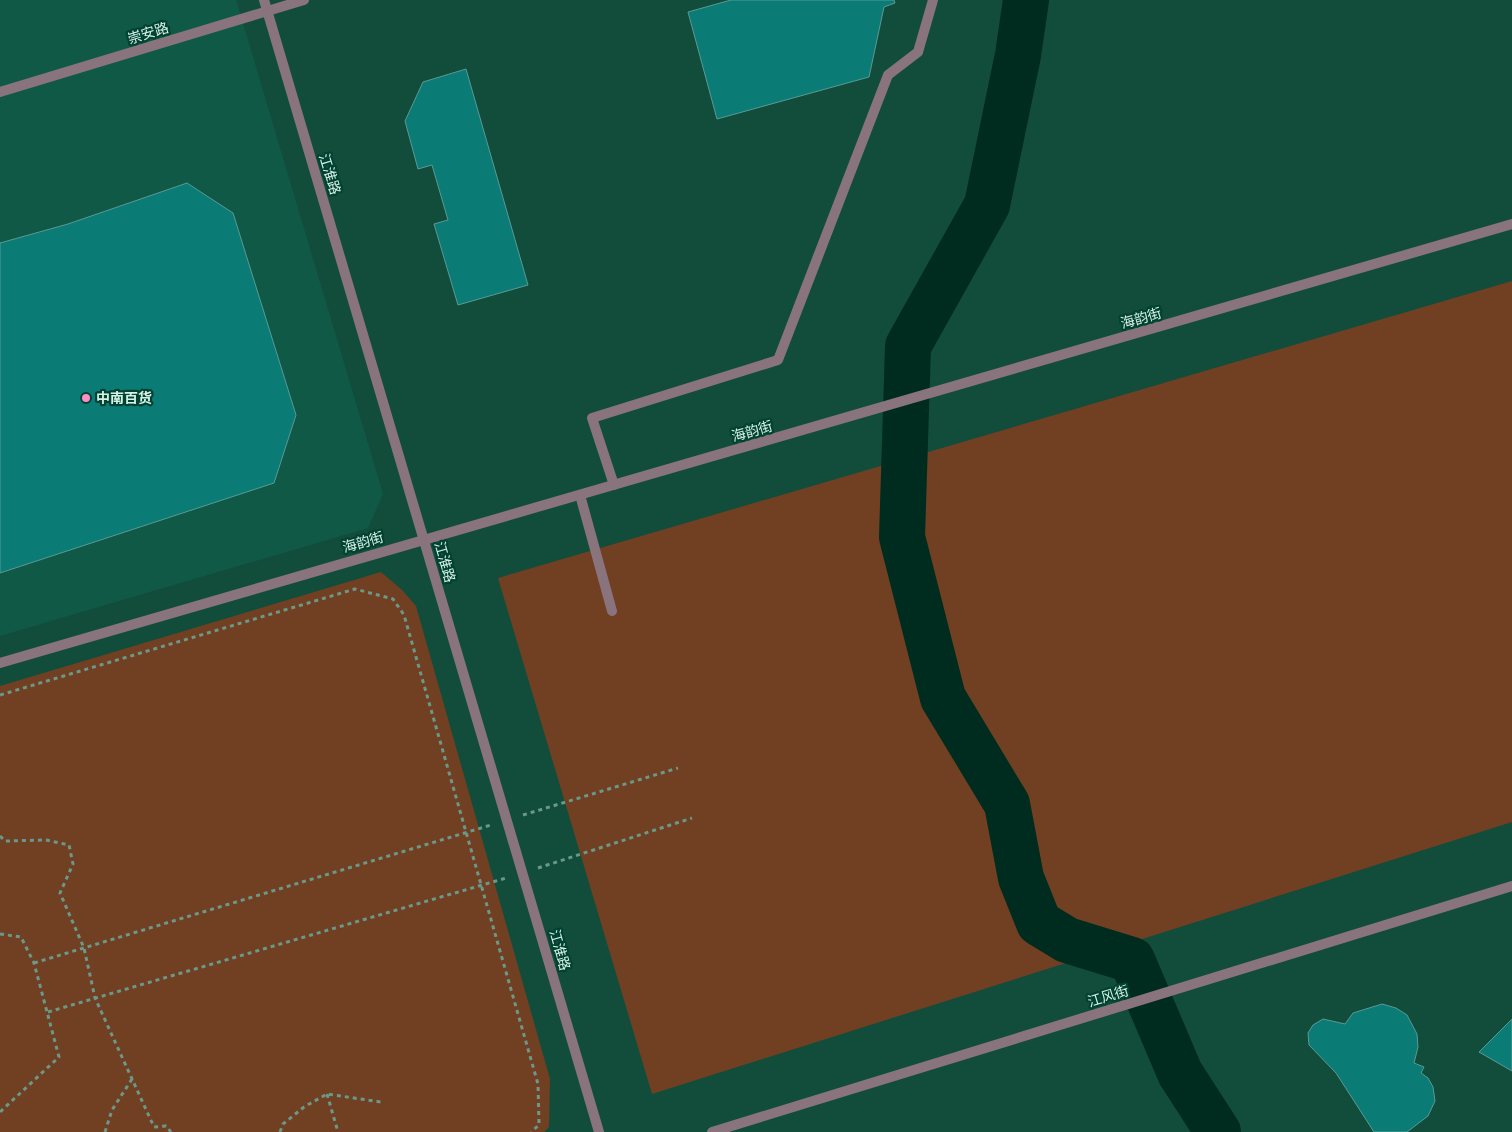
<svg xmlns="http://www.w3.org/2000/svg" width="1512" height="1132" font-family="Poppins,'Noto Sans SC',sans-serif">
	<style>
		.built { fill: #105946 }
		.green { fill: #713f22 }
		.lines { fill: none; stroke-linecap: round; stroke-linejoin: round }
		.river { stroke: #002c20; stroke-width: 46 }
		.building { fill: #0b7b76; stroke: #5a9a95 }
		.path { stroke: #6b9889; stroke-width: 3; stroke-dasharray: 4 4; stroke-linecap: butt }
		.minor { stroke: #89737d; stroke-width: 10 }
		.tertiary { stroke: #89737d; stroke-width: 10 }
		.poi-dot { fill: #fb8fc5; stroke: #024232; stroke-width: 2 }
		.labels { text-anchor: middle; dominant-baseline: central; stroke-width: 4.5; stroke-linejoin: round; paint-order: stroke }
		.street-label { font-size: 14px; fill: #d6f2e6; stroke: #024232 }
		.poi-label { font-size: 14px; font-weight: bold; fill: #d6f2e6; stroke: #024232; text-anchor: start }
	</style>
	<rect width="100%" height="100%" fill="#124d3c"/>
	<path class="built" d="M0,0H236L383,494L368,528L0,636Z"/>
	<path class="green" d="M1512,281V822L652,1094L498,578Z
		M381,572L402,590L416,606L550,1079L549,1127L544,1132H0V686Z"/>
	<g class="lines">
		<path class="river" d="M1026,0L1018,55L987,205L908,346L902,537L943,698L1007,804L1021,878L1039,923L1067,940L1132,960L1180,1073L1218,1132"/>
	</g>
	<path class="building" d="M731,0H894L895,3L884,7L869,77L717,119L688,12Z
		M466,69L528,285L458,305L434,224L448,220L432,165L418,169L405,121L423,82Z
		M187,183L233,213L296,415L274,483L0,573V243L68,224Z
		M1382,1004L1396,1008L1407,1015L1417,1034L1418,1047L1414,1063L1424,1067L1421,1073L1428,1078L1433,1087L1435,1101L1428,1116L1407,1132H1374L1336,1073L1309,1045L1308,1033L1313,1025L1323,1019L1345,1024L1353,1013Z
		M1512,1019V1071L1479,1052Z"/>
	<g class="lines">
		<path class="path" d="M0,695L355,589L393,599L404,615L538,1084L539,1125L531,1132
			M523,815L678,768
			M0,836L5,841L46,840L69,845L73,864L60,893L84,948L95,998L154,1127L166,1126L171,1132
			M538,868L692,818
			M0,934L21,937L34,963L59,1057L0,1112
			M34,963L491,825
			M48,1012L506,878
			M327,1094L338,1132
			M105,1132L112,1110L132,1079
			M280,1132L283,1124L304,1107L327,1094L381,1102"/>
		<path class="minor" d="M614,485L592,418L778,360L888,75L918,52L933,0
			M580,495L612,611"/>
		<path class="tertiary" d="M264,0L599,1132
			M0,92L304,0
			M0,663L1512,224
			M712,1132L1512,886"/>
	</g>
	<circle class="poi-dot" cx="86" cy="398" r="5"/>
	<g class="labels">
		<g class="street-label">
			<text transform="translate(148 33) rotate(-17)">崇安路</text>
			<text transform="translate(330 174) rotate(73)">江淮路</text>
			<text transform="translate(1141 318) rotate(-16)">海韵街</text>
			<text transform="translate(752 431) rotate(-16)">海韵街</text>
			<text transform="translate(363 542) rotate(-16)">海韵街</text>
			<text transform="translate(445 562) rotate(74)">江淮路</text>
			<text transform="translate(560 950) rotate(74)">江淮路</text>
			<text transform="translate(1108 996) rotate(-17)">江风街</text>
		</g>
		<g class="poi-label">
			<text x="96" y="398">中南百货</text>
		</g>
	</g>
</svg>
